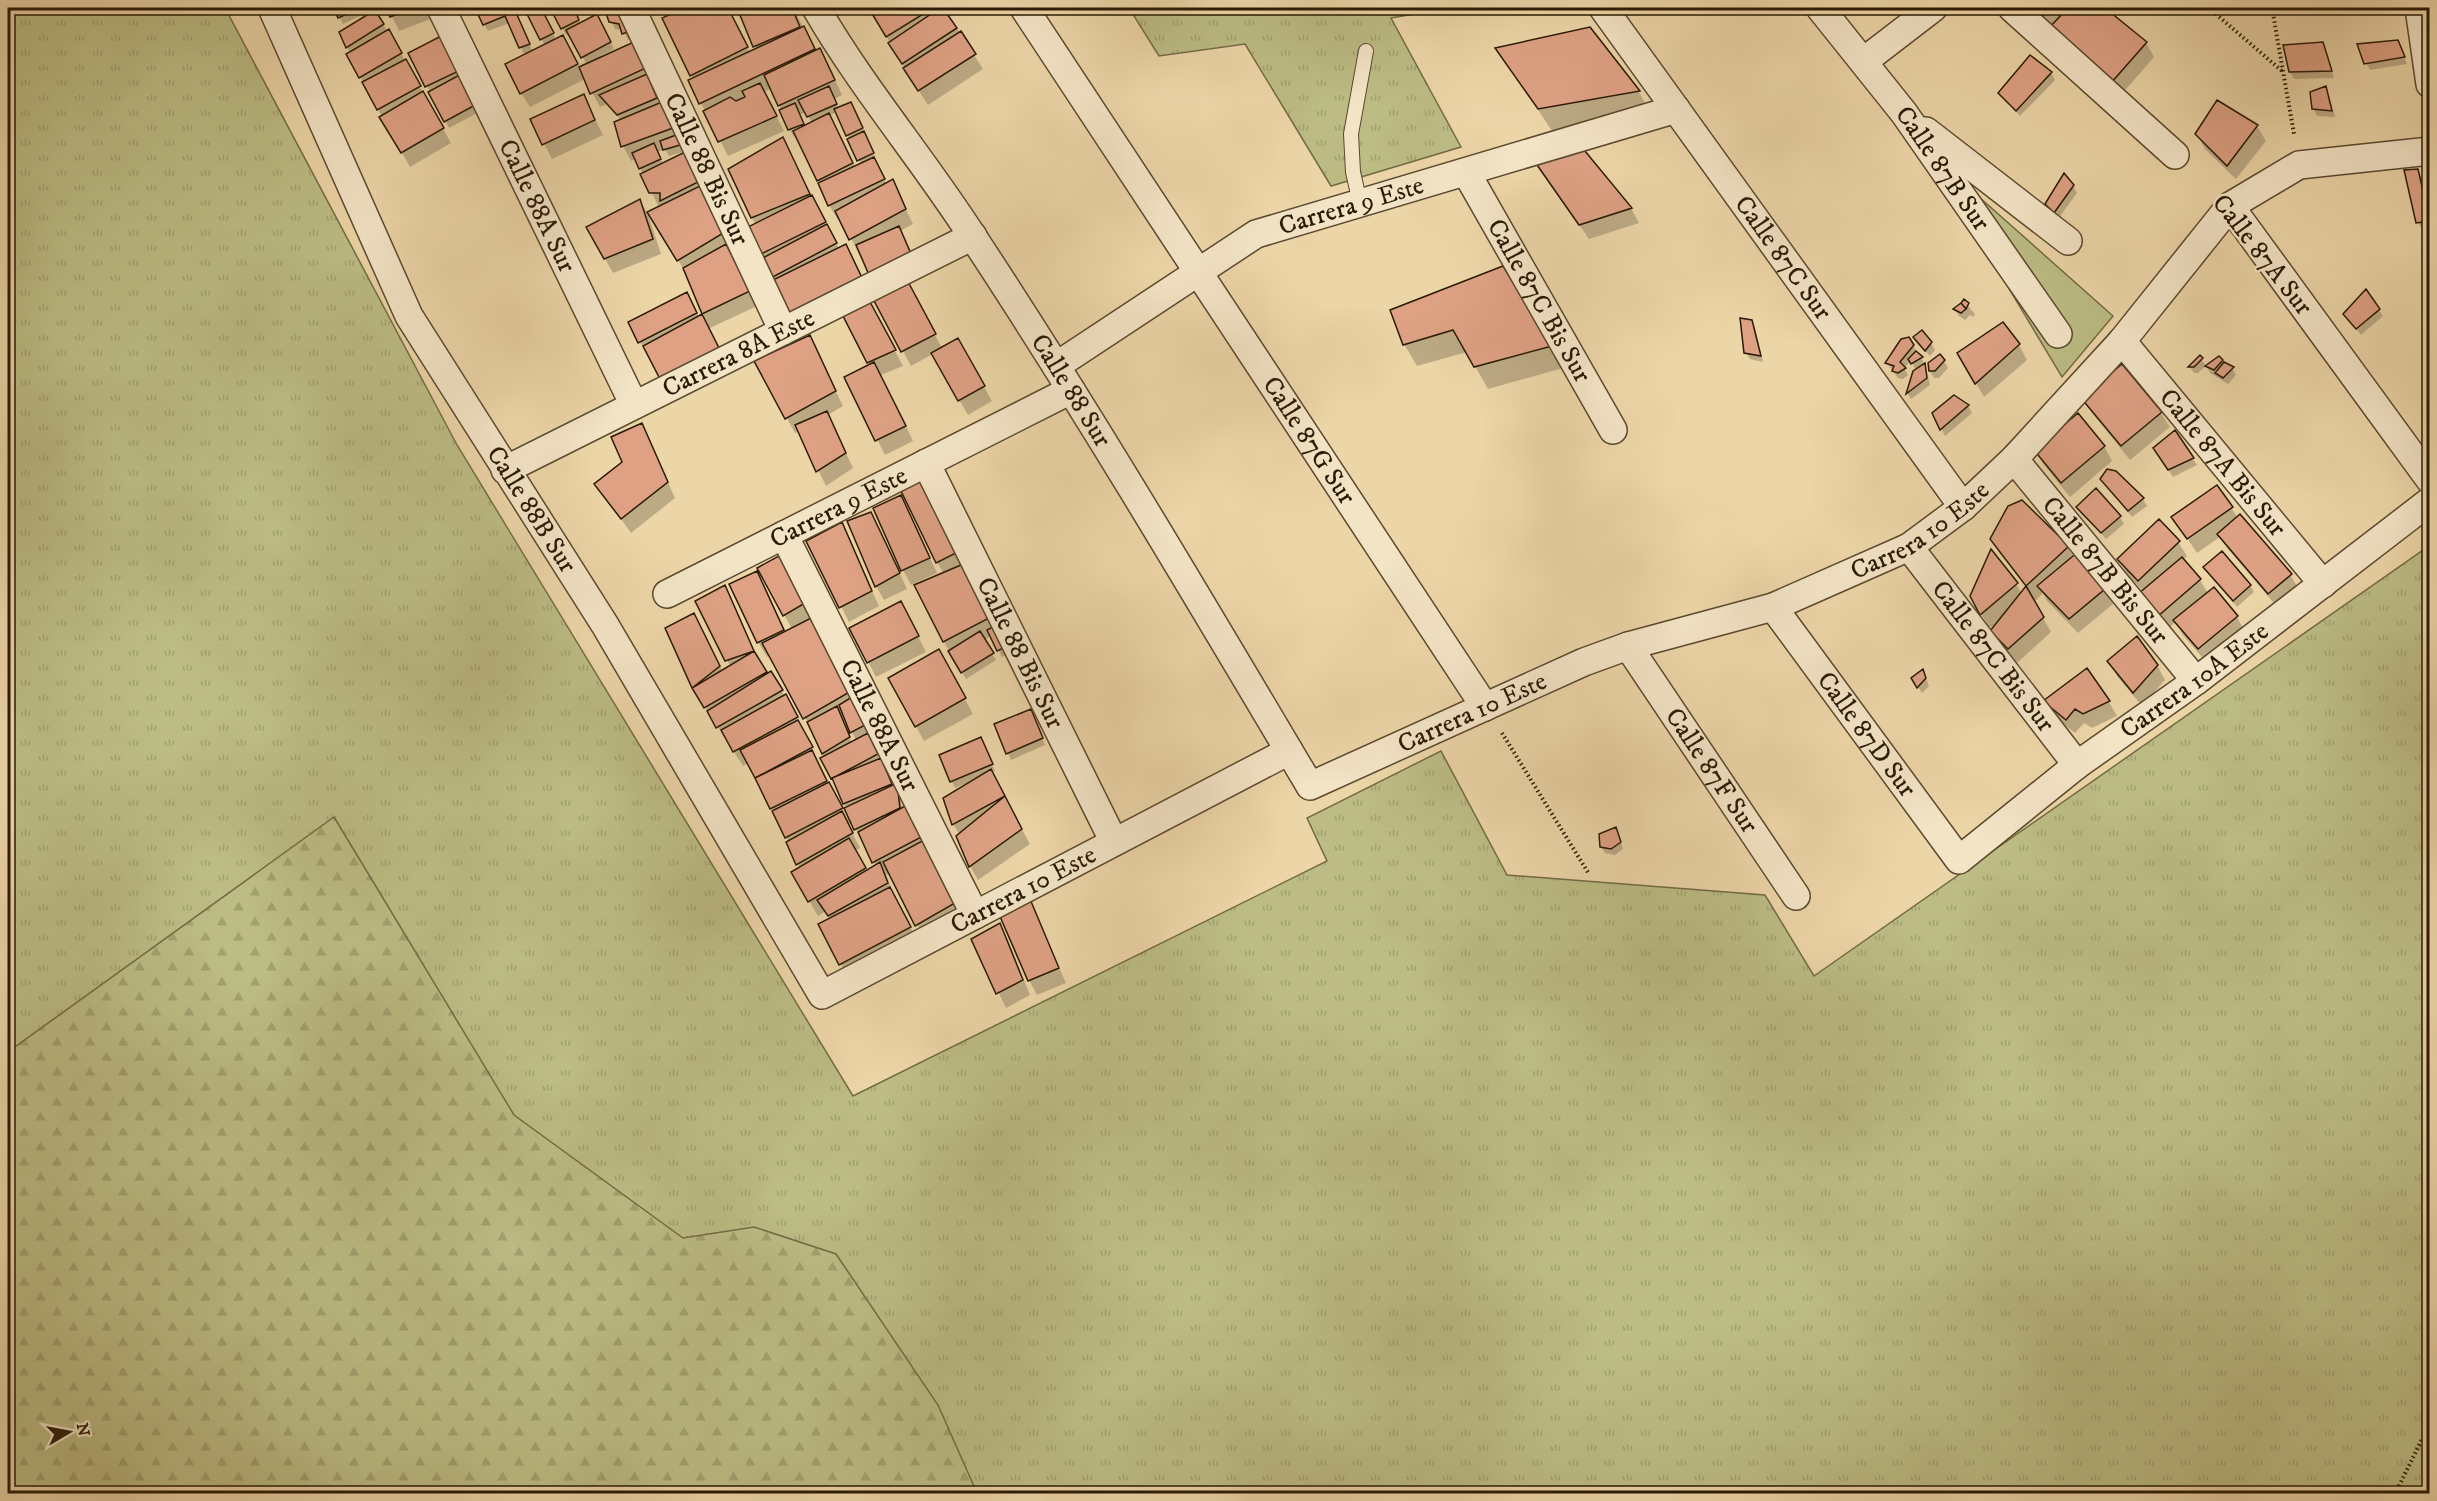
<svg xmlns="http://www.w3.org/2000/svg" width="2437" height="1501" font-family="'IM FELL DW Pica',serif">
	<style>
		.grass { fill: url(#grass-tufts); stroke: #736b44; stroke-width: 1.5 }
		.forest { fill: url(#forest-firs); stroke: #736b44; stroke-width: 1.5 }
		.green { fill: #bcbc84; stroke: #736b44; stroke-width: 1.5 }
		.shadow { fill: #0003; fill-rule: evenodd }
		.building { fill: #dea184; stroke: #2a1a05; stroke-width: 1.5 }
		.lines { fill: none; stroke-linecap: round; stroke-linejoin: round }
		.service-casing { stroke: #5a492e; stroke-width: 16 }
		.minor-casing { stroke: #5a492e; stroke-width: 30 }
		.path { stroke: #2a1a05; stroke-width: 4; stroke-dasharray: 1.5 3; stroke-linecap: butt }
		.service { stroke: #f3e4c6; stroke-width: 14 }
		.minor { stroke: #f3e4c6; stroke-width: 27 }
		.labels { text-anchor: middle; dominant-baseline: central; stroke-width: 5; stroke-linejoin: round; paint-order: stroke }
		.street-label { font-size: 26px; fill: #2a1a05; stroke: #f3e4c6 }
	</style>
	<defs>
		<pattern id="grass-tufts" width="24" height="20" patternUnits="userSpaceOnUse" patternTransform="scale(1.5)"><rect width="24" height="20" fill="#bcbc84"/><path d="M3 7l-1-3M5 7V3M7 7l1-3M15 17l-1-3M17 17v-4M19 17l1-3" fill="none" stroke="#a2a170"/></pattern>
		<pattern id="forest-firs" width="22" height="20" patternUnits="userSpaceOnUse" patternTransform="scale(1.5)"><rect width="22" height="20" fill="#bcbc84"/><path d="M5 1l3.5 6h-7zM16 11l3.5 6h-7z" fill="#a2a170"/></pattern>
	</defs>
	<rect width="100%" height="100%" fill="#ecd5a7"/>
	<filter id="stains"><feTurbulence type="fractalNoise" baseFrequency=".00333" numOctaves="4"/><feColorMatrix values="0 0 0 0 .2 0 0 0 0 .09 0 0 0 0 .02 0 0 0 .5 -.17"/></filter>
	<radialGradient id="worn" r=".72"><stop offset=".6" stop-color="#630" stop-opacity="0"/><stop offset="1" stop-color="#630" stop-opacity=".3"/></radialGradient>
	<path class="grass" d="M8,8H225L457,445L853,1096L1327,861L1307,818L1441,751L1507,875L1765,895L1814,976L2429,546V1493H8Z
		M1129,8H1449L1391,18L1461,147L1331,186L1245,44L1159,56Z"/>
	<path class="forest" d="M334,817L514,1115L683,1238L754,1227L836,1254L938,1405L977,1493H8V1052Z"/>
	<path class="green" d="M1926,150L2113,316L2062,377Z"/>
	<path class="shadow" d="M335,8H377L343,24Z
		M388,8H429L433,18L399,31Z
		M474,8H514L533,52L545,46L526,8H541L556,40L571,51L580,69L587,65L569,33L566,35L552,8H573L580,24L593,17L588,8H623L636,37L628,40L623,30L615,29L607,11L596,15L614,49L600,56L602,59L635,43L655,82L651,84L660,105L661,104L680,143L682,152L669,156L665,149L657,152L663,164L689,152L732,248L728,250L757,306L648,357L640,342L687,294L700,318L704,315L687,275L650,213L659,208L636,159L631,161L623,146L622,121L607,104L600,107L585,79L530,107L521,93L525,56L510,23L488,31Z
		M687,8H728L750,53L757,50L744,19L741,20L735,8H793L816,52L820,50L828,65L842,95L834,99L839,109L855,110L887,186L892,181L913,224L900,231L919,271L904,278L942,348L957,340L992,401L968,415L933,354L911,366L873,295L880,291L861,253L859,254L841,218L838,220L829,205L796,135L794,137L790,130L772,88L764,92L784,131L728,156L701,103L694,79L664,19ZM806,112L812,123L805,127L799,115ZM837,112L861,164L855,167L829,116Z
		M871,8H944L983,69L928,105L898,58Z
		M2021,8H2103L2146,43L2154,57L2120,96Z
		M2122,8H2136L2129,16Z
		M2348,8H2398L2399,13L2350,10Z
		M375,12L397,46L451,143L410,167L360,77L341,32Z
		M1590,29L1639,92L1651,114L1552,131L1498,49Z
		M445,36L481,111L449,128L410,53Z
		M2323,44L2334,78L2294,79L2290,72Z
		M2401,48L2407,64L2370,70L2366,63Z
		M2051,73L2055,80L2020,116L2000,93Z
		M2325,88L2329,95L2335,117L2317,116L2313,108Z
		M583,96L603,135L552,159L532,120Z
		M2257,126L2266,141L2236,179L2205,149L2197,134Z
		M783,139L839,249L845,246L871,295L799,331L759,261L756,225L752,218Z
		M1580,147L1631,208L1639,223L1589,239L1546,177Z
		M2417,170L2421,177L2430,210V228L2422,229L2418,222Z
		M2073,186L2077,193L2058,219L2046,204Z
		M640,201L648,214L661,254L613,273L588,228Z
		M1502,268L1563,368L1488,389L1467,352L1417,366L1404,344Z
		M1964,301L1975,314L1973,317L1970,315L1965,320L1959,316L1955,310Z
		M2379,310L2383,316L2361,335L2345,314Z
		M844,315L877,317L903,366L881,375L913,441L885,455L846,378L870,366Z
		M1751,321L1755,328L1763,362L1750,359L1746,352Z
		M809,337L843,406L828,415L853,468L826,486L799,431L795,433L756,362Z
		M1908,338L1925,364L1930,385L1911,399L1907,393L1916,370L1911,361L1904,368L1908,375L1903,379L1898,378L1887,363Z
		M1931,343L1935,350L1930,356L1919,344Z
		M2019,345L2027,360L1984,397L1959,354Z
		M2200,357L2206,366L2198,373H2194L2190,367Z
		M2219,357L2232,368L2236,375L2228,384L2210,373L2207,367Z
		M1944,361L1948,368L1939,378H1934L1930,371Z
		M2122,366L2161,413L2170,427L2130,460L2092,413L2083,398Z
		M1954,396L1968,406L1972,413L1945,436L1934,414Z
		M642,425L675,498L631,533L596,484L623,462Z
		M2175,432L2197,465L2173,477L2159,455Z
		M2104,446L2112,461L2070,497L2044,465L2035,450Z
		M2116,472L2143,499L2147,506L2132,517L2101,480Z
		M928,477L1010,653L1002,657L991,636L984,640L996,660L966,679L944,642L916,586L944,574L937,562Z
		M2217,487L2238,518L2290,575L2299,589L2278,608L2228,549L2220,537L2197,553L2173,517Z
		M901,497L937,573L911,585L903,570Z
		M2078,507L2120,517L2124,524L2106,539Z
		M841,524L879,606L849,622L808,541Z
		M879,528L907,589L884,600L876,586Z
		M1992,539L2067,547L2074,557L2104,589L2113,604L2078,633L2047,601L2043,593L2034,602L2051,632L2017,663L2000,646L1992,631L1997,624L1989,628L1971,596L2016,584L2022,594L2027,588L2000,554Z
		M2178,542L2187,556L2183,560L2200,580L2208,593L2213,589L2237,617L2245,632L2207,663L2183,635L2176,622L2166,630L2143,591L2127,574L2119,559Z
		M787,553L872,730L866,733L894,786L900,791L902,809L913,803L962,918L925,939L890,873L886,875L895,898L918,942L849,979L820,925L831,919L826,911L818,916L793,873L800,869L789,842L748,763L743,766L693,688L667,628L702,630L723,672L731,667L727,660L724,587L761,665L767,675L770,673L785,696L805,732L828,784L848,819L850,818L813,732L770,655L767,657L758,642L756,573L786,632L792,629L759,569ZM845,715L856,741L852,743L841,717ZM852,822L860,836L861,835L876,866L867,872L855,851L860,848L848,825Z
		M2205,568L2250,585L2254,592L2237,607Z
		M909,618L926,652L876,677L851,629Z
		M939,651L973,714L924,741L890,679Z
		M2109,661L2157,665L2165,680L2142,706L2117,676Z
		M1926,678L1929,686L1922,693L1913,679Z
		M2045,701L2109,702L2117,716L2092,728L2084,723L2075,733L2053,716Z
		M1034,717L1045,745L1011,760L1008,753Z
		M984,746L995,771L991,773L1030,844L978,880L970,866L960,835L953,824L965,786L964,784L955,788L940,756Z
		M1619,836L1623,849L1615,855L1605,853L1601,846Z
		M1029,901L1066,983L1037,995L1029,980Z
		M1000,925L1008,940L1030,995L1006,1008L973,939Z"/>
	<path class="building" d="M333,8H360L338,18Z
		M386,8H414L390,17Z
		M475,8H514L530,44L519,48L505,16L483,25Z
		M524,8H541L554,33L540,40Z
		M550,8H574L579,20L561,29Z
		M609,8H624L633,30L622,34L619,24L609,22L605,10Z
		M684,8H728L748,47L690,76L662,18Z
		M733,8H752L736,14Z
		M758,8H792L800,27L753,47L740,15Z
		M879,8H933L886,37L871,12Z
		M940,8H943L957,28L902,64L888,43Z
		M2022,8H2049L2038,22Z
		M2068,8H2105L2147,42L2111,83L2047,30Z
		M375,10L384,24L346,48L339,32Z
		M597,14L611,42L581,58L566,30Z
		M804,26L815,49L699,104L688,80Z
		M1590,27L1640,91L1538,109L1495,48Z
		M389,29L402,53L359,78L346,54Z
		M961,31L976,54L918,91L903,68Z
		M445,34L463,69L425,87L408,53Z
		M563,35L578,64L520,94L505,64Z
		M2398,40L2405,57L2364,64L2357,44Z
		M636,41L648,67L590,94L579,67Z
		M2323,42L2332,71L2289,72L2283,45Z
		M820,48L835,80L778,106L764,75Z
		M2030,55L2052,72L2016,111L1998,93Z
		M406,59L421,86L377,110L362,82Z
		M463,73L479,103L444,122L428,92Z
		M647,74L657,98L617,115L599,95Z
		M760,83L777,116L718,142L703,111L730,97L736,101L745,97L742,91Z
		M829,86L837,104L807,117L798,100Z
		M2326,86L2332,111L2312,109L2310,92Z
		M423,91L444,128L401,153L379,117Z
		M584,94L595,120L542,145L530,119Z
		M2217,100L2258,125L2227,166L2195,134Z
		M662,102L673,128L621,147L614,122Z
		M851,102L863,128L846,136L834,109Z
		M795,103L804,124L788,130L779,110Z
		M829,113L853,163L817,181L793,131Z
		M864,131L874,153L857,161L847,139Z
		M676,135L680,145L663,150L660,141Z
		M783,137L810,194L751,218L728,169Z
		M654,143L661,159L639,169L632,153Z
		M1580,145L1632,208L1579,225L1535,162Z
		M689,150L704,179L660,201V193H649L640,174Z
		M874,157L885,179L828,206L818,183Z
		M2425,168H2430V188Z
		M2418,169L2430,221L2416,223L2404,170Z
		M2064,173L2074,185L2054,213L2045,204Z
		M893,179L906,209L849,240L835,211Z
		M704,184L725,232L677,261L647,212Z
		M812,195L826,222L757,256L744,229Z
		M640,199L653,239L604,259L586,227Z
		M827,224L837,243L767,280L757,261Z
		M899,226L912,256L869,275L856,245Z
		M726,244L750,291L702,314L683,268Z
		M846,244L863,280L789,317L771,281Z
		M1503,266L1552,346L1474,367L1453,330L1403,345L1390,310Z
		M905,276L936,334L901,352L871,295Z
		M2366,289L2380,309L2356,329L2343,314Z
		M687,292L697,313L638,343L628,322Z
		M1964,299L1969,303L1966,309L1961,303Z
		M869,300L896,350L867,363L842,314Z
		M1961,303L1966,309L1961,313L1953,309Z
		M702,314L720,350L661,381L643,346Z
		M1740,318L1752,320L1761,356L1744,353Z
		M2003,322L2020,344L1975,384L1957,353Z
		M1922,330L1932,342L1925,351L1913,337Z
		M810,335L836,391L785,419L754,361Z
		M1909,337L1914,345L1900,362L1906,368L1898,373L1892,371L1894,366L1885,363L1901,339Z
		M958,338L985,386L958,401L931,353Z
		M1916,351L1923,357L1911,364L1908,359Z
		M1940,354L1945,360L1935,371H1929L1928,363Z
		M2200,355L2203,358L2194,367H2188Z
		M2219,356L2223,360L2214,370L2205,366Z
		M874,362L906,426L875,441L844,377Z
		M2224,362L2234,367L2223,378L2215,373Z
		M1925,363L1927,378L1906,394L1913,371Z
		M2122,364L2162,412L2121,446L2081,398Z
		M1954,395L1969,405L1940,430L1932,413Z
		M827,411L846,453L816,472L795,425Z
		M2078,413L2105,446L2061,483L2034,450Z
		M642,423L668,482L621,519L594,484L622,462L611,437Z
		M2175,430L2194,458L2168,470L2153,448Z
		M2107,469L2116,471L2144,498L2128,511L2100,479Z
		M928,475L964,549L936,563L900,489Z
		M2217,485L2233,507L2187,539L2171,517Z
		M2096,488L2121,516L2101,533L2076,507Z
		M901,495L930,558L901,571L873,508Z
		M2022,500L2069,546L2026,586L1990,539L2008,506Z
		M871,512L900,573L875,587L847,521Z
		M2240,514L2292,574L2268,594L2217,534Z
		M2159,519L2180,541L2138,581L2117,559Z
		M842,522L872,591L839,608L806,541Z
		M1991,549L2018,583L1980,615L1970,596Z
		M788,551L812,599L783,616L757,568Z
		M2079,551L2105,589L2069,619L2037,586Z
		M2222,551L2251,585L2233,601L2203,567Z
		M2182,557L2201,579L2157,617L2138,594Z
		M968,562L993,616L943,642L914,585Z
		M757,571L784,630L757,643L729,584Z
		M725,585L754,651L725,661L695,601Z
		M2026,586L2044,617L2008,649L1990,631Z
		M2214,587L2238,616L2198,649L2173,620Z
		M901,601L919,636L867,663L849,628Z
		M694,613L720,666L692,688L665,628Z
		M815,616L853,690L803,719L762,643Z
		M998,624L1008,646L997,651L987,630Z
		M980,631L994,653L961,673L948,651Z
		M2137,636L2158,665L2133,693L2107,661Z
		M939,649L966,698L915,727L888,678Z
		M754,651L767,672L704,708L692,688Z
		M2087,668L2110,701L2083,714L2075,709L2066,720L2043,701Z
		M1923,669L1926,678L1917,688L1911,678Z
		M771,671L783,690L716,728L707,711Z
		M786,694L798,717L733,752L721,730Z
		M855,695L869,723L850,733L839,705Z
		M837,706L850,737L822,754L807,722Z
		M1031,709L1043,738L1006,754L994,724Z
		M798,720L813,747L755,778L740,750Z
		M868,733L878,754L831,779L820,758Z
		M981,737L993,764L950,782L939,755Z
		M812,750L827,781L770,809L755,778Z
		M881,758L892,784L843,804L832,778Z
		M991,769L1005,796L952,825L943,798Z
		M829,782L843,808L785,838L772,811Z
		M897,783L900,808L854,830L844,808Z
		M1005,796L1022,829L969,867L956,836Z
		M914,801L929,833L872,863L858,832Z
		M842,811L853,833L796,865L786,842Z
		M1616,827L1621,842L1611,849L1600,847L1599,834Z
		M849,838L866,868L808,902L791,872Z
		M924,840L955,903L915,926L883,862Z
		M880,862L888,883L828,916L817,900Z
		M890,887L911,927L839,965L818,924Z
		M1030,899L1059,968L1028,981L998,912Z
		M1000,923L1023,980L996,994L971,939Z"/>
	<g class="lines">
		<g class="service-casing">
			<path id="service" d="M1360,203L1353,172L1351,134L1366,51"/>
		</g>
		<g class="minor-casing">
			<g id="minor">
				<path id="s1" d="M272,8L409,316L605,625L822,995L1289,751"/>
				<path id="s2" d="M441,8L634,405"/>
				<path id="s3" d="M631,8L783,331"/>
				<path id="s4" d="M816,8C862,88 923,159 973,237C1091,416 1200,601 1310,786L1584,662L1628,646L1773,607L1909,547L1963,507L2014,459L2122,341L2230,206L2299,165L2430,151"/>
				<path id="s5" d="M1024,8L1485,707"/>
				<path id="s6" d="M1603,8L1963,507"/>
				<path id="s7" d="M1820,8L1904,113L2058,334"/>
				<path d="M2012,8L2175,155"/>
				<path d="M2419,8L2430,84"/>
				<path d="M1864,61L1933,8"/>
				<path d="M1926,131L2068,241"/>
				<path id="s8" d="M1466,172L1613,430"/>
				<path d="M2230,206L2430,480"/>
				<path id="s9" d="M2122,341L2323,584"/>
				<path id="s10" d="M1056,366L1256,234L1676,109"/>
				<path id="s11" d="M2014,459L2196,681"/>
				<path id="s12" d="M926,463L1114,842"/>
				<path id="s13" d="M505,470L973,236"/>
				<path id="s14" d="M784,535L975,915"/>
				<path id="s15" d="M1909,547L2077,765"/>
				<path id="s16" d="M667,594L1071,390"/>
				<path id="s17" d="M1773,607L1959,860L2077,765L2196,681L2430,501"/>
				<path id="s18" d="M1628,646L1796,896"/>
			</g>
		</g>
		<path class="path" d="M2209,8L2282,71
			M2272,8L2294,134
			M1502,733L1589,874
			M2395,1494L2430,1423"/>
		<use href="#service" class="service"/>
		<use href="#minor" class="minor"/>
	</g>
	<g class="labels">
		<g class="street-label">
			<text stroke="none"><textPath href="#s3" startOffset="178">Calle 88 Bis Sur</textPath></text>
			<text stroke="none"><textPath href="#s7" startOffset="202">Calle 87B Sur</textPath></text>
			<text stroke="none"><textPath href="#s2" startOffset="220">Calle 88A Sur</textPath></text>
			<text stroke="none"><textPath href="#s10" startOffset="339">Carrera 9 Este</textPath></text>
			<text transform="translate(2262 255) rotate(52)">Calle 87A Sur</text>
			<text stroke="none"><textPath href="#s6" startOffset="308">Calle 87C Sur</textPath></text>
			<text stroke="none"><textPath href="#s8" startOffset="148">Calle 87C Bis Sur</textPath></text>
			<text stroke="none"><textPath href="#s13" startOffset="261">Carrera 8A Este</textPath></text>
			<text stroke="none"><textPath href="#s4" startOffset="460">Calle 88 Sur</textPath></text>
			<text stroke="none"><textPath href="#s5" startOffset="518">Calle 87G Sur</textPath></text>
			<text stroke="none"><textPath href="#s9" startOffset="158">Calle 87A Bis Sur</textPath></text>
			<text stroke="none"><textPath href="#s16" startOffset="192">Carrera 9 Este</textPath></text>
			<text stroke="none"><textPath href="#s1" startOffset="566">Calle 88B Sur</textPath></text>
			<text stroke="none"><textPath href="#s4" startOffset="1586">Carrera 10 Este</textPath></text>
			<text stroke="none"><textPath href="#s11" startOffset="144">Calle 87B Bis Sur</textPath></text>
			<text stroke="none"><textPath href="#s12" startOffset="212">Calle 88 Bis Sur</textPath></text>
			<text stroke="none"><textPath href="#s15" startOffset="138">Calle 87C Bis Sur</textPath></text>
			<text stroke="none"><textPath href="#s17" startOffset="610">Carrera 10A Este</textPath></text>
			<text stroke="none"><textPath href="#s4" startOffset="1100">Carrera 10 Este</textPath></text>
			<text stroke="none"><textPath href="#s14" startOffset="213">Calle 88A Sur</textPath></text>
			<text stroke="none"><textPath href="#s17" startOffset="158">Calle 87D Sur</textPath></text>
			<text stroke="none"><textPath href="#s18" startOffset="150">Calle 87F Sur</textPath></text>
			<text stroke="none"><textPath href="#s1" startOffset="1359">Carrera 10 Este</textPath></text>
		</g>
	</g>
	<rect width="2437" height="1501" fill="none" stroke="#ecd5a7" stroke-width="30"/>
	<rect x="9" y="9" width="2419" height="1483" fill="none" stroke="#2a1a05" stroke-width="3"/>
	<rect x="15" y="15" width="2407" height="1471" fill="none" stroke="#2a1a05" stroke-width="1.5"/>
	<g transform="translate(69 1432) rotate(80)" stroke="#f3e4c6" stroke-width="4.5" paint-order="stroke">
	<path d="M0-4.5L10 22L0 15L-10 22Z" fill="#2a1a05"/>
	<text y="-9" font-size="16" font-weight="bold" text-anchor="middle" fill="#2a1a05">N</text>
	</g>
	<rect width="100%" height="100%" filter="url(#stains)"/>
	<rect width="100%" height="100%" fill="url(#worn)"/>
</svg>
